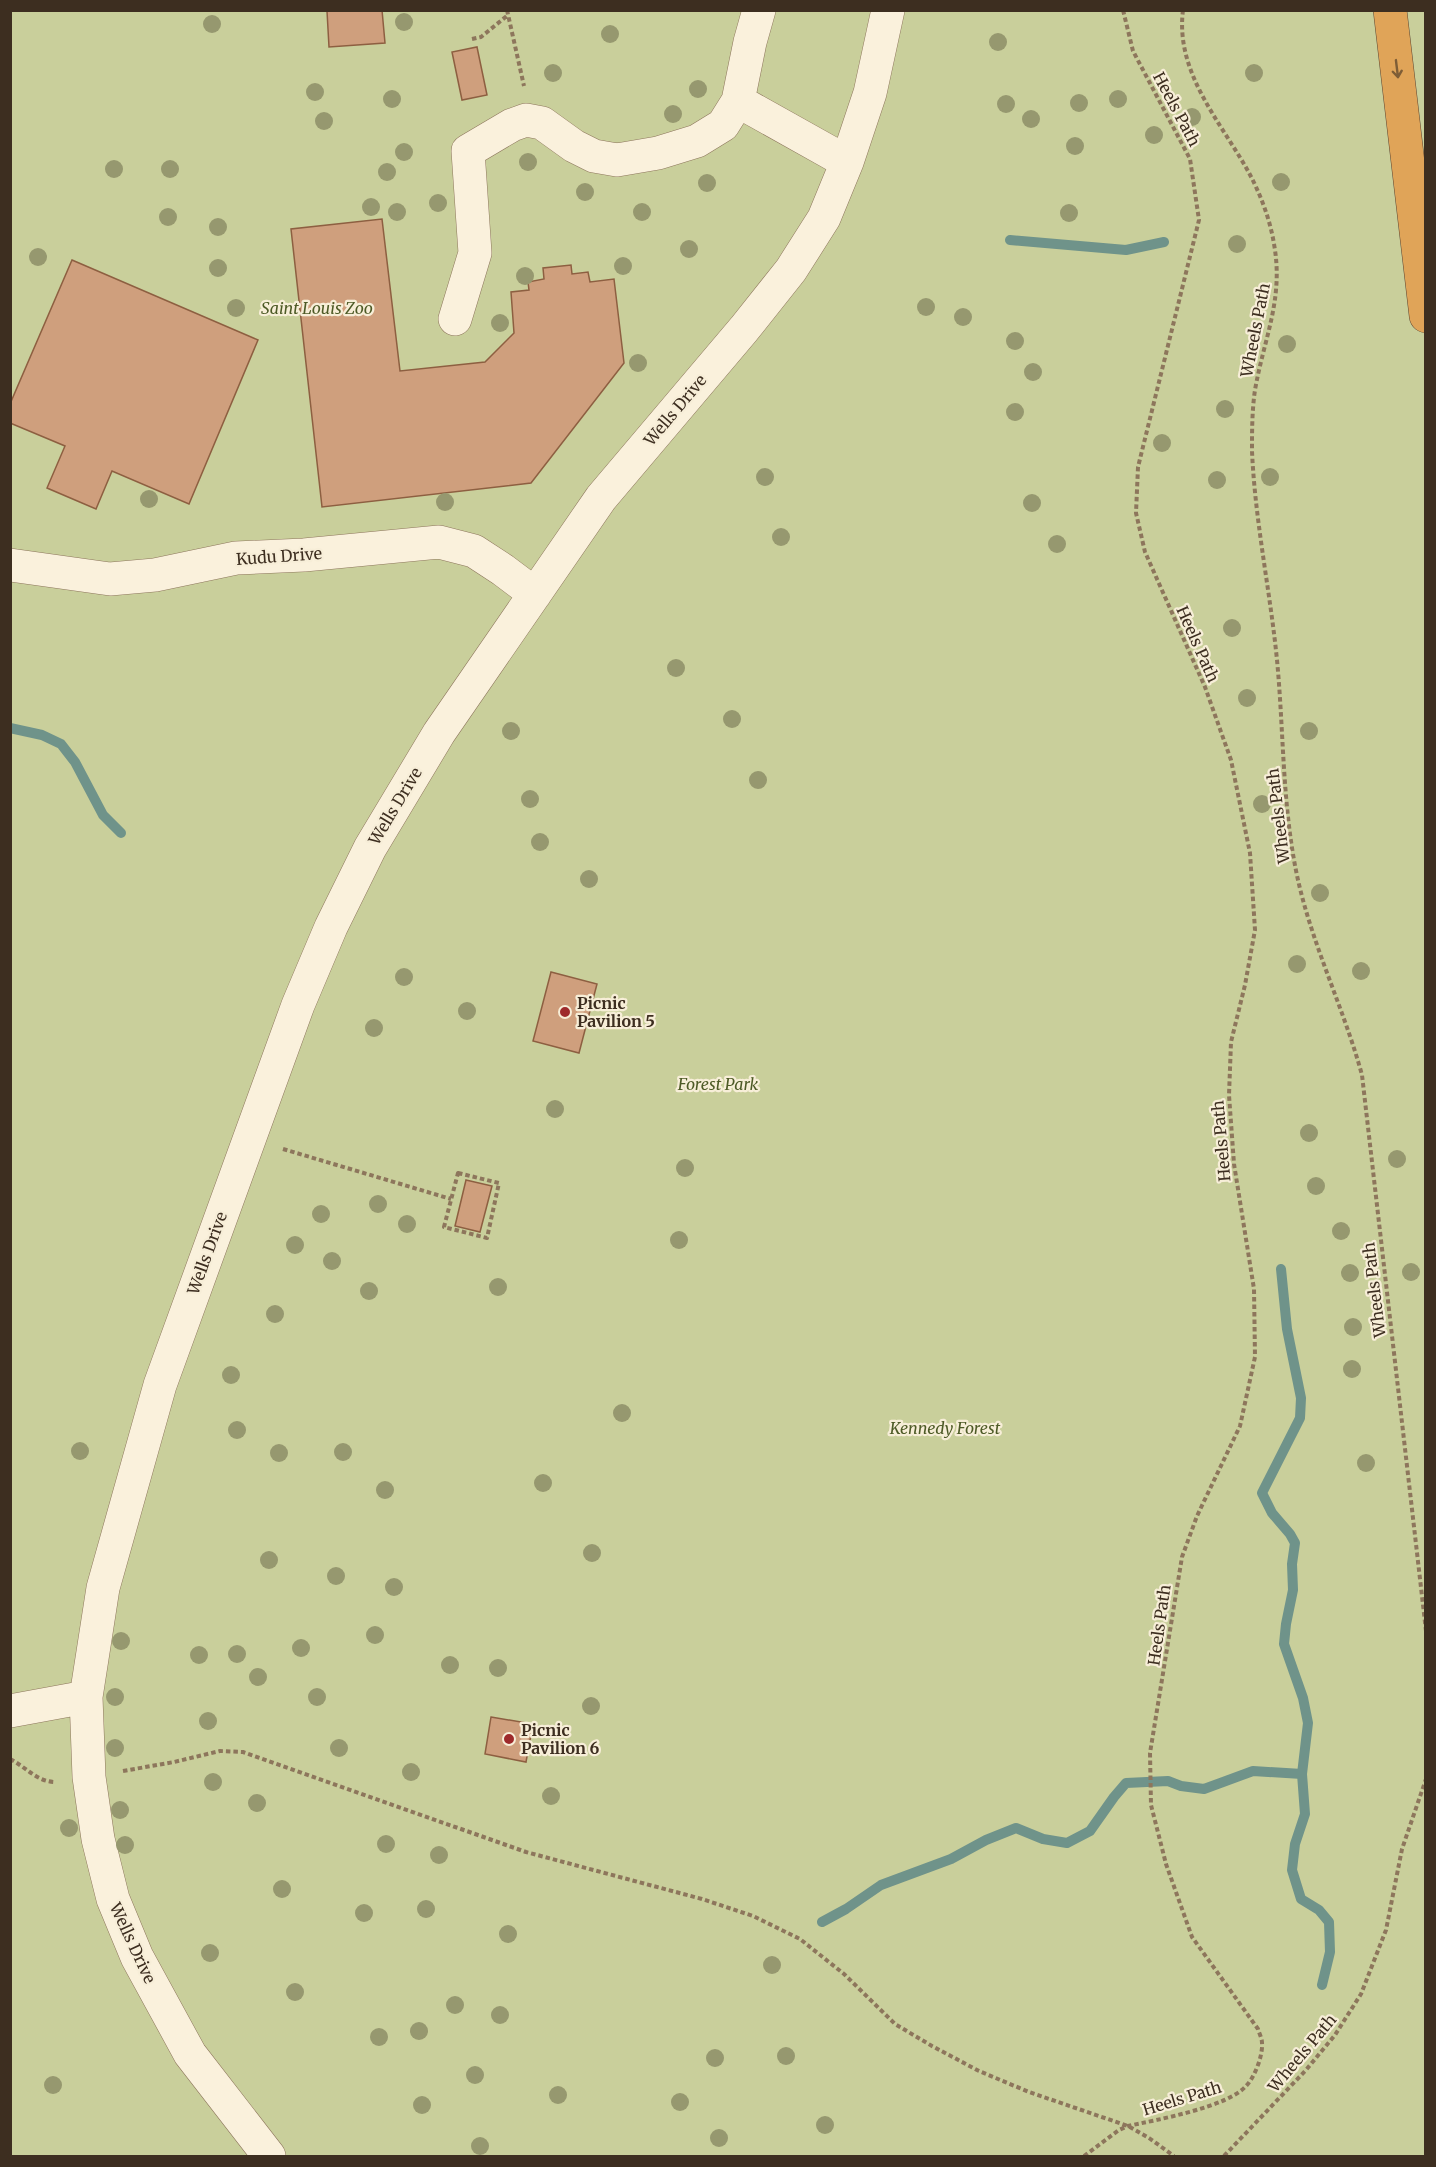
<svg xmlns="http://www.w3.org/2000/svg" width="1436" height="2167" font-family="Merriweather,serif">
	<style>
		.green { fill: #c9cf9b }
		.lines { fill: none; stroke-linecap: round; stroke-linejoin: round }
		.stream { stroke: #6f938a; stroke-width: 10 }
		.building { fill: #cf9f7d; stroke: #8d5f41; stroke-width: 1.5 }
		.minor-casing { stroke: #8d765c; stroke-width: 34 }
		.highway-casing { stroke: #5b4430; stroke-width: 34 }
		.path { stroke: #8d765c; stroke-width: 4; stroke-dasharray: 4.5 3; stroke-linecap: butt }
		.minor { stroke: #faf1dc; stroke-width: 33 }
		.highway { stroke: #e0a458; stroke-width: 33 }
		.tree { fill: #96986f }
		.oneway { stroke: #7e5d36 }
		.poi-dot { fill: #9e2a2b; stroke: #f7eed8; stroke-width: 2 }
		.labels { text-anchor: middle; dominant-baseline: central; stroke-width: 4.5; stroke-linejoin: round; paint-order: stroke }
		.street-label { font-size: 16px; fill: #3d2e20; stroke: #f7eed8 }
		.park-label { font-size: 16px; font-style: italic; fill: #4d5a26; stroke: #f7eed8 }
		.poi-label { font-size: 16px; font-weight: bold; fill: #3d2e20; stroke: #f7eed8; text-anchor: start }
	</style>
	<rect width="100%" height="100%" fill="#f0e4c8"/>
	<path class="green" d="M11,11H1425V2156H11Z"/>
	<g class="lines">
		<path class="stream" d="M1010,240L1126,250L1164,242
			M10,728L42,735L61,744L75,762L103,815L121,833
			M1281,1269L1287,1329L1301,1398L1300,1418L1262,1493L1272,1513L1290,1534L1295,1543L1292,1564L1293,1590L1286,1624L1284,1644L1303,1698L1308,1723L1302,1774L1305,1814L1295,1844L1292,1870L1301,1899L1319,1910L1329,1922L1330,1952L1322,1985
			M822,1922L846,1909L881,1885L951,1859L986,1840L1016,1828L1043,1839L1067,1843L1090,1831L1114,1797L1126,1783L1168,1781L1181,1786L1204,1789L1253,1771L1302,1774"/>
	</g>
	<path class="building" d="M382,10L385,43L329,47L327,11Z
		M477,47L487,95L462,100L452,52Z
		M382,219L400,371L485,362L514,333L511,292L529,290L528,282L544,279L543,268L571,265L572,274L588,272L590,282L614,279L624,363L531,483L322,507L291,229Z
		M72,260L258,340L189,504L112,471L96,509L47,488L65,446L10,423V404Z
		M551,972L597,984L579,1053L533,1041Z
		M466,1180L492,1186L480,1232L455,1226Z
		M491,1717L533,1724L526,1762L485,1754Z"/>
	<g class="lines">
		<g class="minor-casing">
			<path id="minor" d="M738,101L847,162
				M455,319L475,253L468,151L512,125L526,120L542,123L574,146L594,156L617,160L658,153L697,141L723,125L738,101L750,42L759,10
				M10,565L110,579L155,575L236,558L304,555L439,542L474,551L503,570L535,594
				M10,1711L86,1697
				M269,2156L190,2054L137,1957L113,1899L98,1839L89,1777L86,1697L103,1588L160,1385L298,1005L331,927L370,848L439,733L601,498L744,329L791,270L824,218L847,162L870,93L888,10"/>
		</g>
		<g class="highway-casing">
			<path id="highway" d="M1390,10L1426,316"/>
		</g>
		<path class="path" d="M507,10L524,86
			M1183,10C1175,72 1220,121 1248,171C1260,193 1270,219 1274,244C1284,299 1264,338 1255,390C1252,410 1252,431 1252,451C1255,521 1270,590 1277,660C1284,733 1282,808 1298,880C1313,947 1344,1009 1362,1075L1426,1631
			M472,39L481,37L508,15
			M283,1149L451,1199
			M458,1173L499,1183L487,1238L444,1227Z
			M10,1759C26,1767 36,1781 54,1782
			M123,1771L174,1762L220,1751L243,1752L526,1852L702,1899L753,1916L800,1939L844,1974L895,2024L932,2046L979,2071L1029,2092L1128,2126L1149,2138L1174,2156
			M1084,2156L1119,2130L1128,2126C1156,2120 1228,2107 1246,2086C1255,2077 1263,2055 1262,2043C1262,2038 1259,2033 1258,2029L1192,1937L1166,1864L1151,1805L1150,1753L1182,1557L1197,1516L1240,1426L1255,1357L1254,1289L1234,1164L1229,1095L1231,1042L1245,985L1255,930L1250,853L1231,760L1205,687L1145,552L1136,513L1138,467L1199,220L1190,159L1133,51L1123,10
			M1224,2156L1306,2070L1335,2035L1361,1994L1386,1930L1402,1849L1426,1779"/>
		<use href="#minor" class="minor"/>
		<use href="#highway" class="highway"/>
	</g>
	<g class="tree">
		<circle cx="404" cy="22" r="9"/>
		<circle cx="212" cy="24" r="9"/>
		<circle cx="610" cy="34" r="9"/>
		<circle cx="998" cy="42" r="9"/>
		<circle cx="553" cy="73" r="9"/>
		<circle cx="1254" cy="73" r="9"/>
		<circle cx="698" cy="89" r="9"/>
		<circle cx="315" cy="92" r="9"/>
		<circle cx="392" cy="99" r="9"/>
		<circle cx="1118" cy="99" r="9"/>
		<circle cx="1079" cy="103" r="9"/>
		<circle cx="1006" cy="104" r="9"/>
		<circle cx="673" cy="114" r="9"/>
		<circle cx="1192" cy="117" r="9"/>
		<circle cx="1031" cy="119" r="9"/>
		<circle cx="324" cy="121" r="9"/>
		<circle cx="1154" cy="135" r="9"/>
		<circle cx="1075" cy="146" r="9"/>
		<circle cx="404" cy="152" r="9"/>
		<circle cx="528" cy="162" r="9"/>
		<circle cx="114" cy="169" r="9"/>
		<circle cx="170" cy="169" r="9"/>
		<circle cx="387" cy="172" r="9"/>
		<circle cx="1281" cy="182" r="9"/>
		<circle cx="707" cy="183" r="9"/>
		<circle cx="585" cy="192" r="9"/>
		<circle cx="438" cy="203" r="9"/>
		<circle cx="371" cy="207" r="9"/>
		<circle cx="397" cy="212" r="9"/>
		<circle cx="642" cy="212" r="9"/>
		<circle cx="1069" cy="213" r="9"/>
		<circle cx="168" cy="217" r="9"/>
		<circle cx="218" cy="227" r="9"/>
		<circle cx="1237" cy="244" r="9"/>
		<circle cx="689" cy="249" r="9"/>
		<circle cx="38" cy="257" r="9"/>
		<circle cx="623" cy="266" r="9"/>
		<circle cx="218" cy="268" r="9"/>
		<circle cx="525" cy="276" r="9"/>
		<circle cx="926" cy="307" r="9"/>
		<circle cx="236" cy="308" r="9"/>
		<circle cx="963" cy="317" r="9"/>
		<circle cx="500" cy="323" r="9"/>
		<circle cx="1015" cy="341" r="9"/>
		<circle cx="1287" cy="344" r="9"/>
		<circle cx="638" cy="363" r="9"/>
		<circle cx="1033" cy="372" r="9"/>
		<circle cx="1225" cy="409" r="9"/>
		<circle cx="1015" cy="412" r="9"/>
		<circle cx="1162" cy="443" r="9"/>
		<circle cx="765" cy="477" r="9"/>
		<circle cx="1270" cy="477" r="9"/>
		<circle cx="1217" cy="480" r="9"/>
		<circle cx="149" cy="499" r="9"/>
		<circle cx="445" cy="502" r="9"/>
		<circle cx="1032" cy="503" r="9"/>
		<circle cx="781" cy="537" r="9"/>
		<circle cx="1057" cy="544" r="9"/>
		<circle cx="1232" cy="628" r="9"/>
		<circle cx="676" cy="668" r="9"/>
		<circle cx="1247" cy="698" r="9"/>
		<circle cx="732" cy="719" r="9"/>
		<circle cx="511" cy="731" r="9"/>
		<circle cx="1309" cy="731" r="9"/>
		<circle cx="758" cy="780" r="9"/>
		<circle cx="530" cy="799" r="9"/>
		<circle cx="1262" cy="804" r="9"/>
		<circle cx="540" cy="842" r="9"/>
		<circle cx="589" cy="879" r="9"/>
		<circle cx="1320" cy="893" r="9"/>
		<circle cx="1297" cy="964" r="9"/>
		<circle cx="1361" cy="971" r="9"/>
		<circle cx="404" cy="977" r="9"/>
		<circle cx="467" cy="1011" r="9"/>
		<circle cx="374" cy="1028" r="9"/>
		<circle cx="555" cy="1109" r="9"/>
		<circle cx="1309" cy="1133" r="9"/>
		<circle cx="1397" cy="1159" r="9"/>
		<circle cx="685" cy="1168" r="9"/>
		<circle cx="1316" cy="1186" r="9"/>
		<circle cx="378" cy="1204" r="9"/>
		<circle cx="321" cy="1214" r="9"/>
		<circle cx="407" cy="1224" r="9"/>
		<circle cx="1341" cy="1231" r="9"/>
		<circle cx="679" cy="1240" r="9"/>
		<circle cx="295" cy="1245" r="9"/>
		<circle cx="332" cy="1261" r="9"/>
		<circle cx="1411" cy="1272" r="9"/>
		<circle cx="1350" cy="1273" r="9"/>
		<circle cx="498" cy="1287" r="9"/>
		<circle cx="369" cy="1291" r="9"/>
		<circle cx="275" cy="1314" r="9"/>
		<circle cx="1353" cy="1327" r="9"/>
		<circle cx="1352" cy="1369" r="9"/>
		<circle cx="231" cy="1375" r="9"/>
		<circle cx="622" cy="1413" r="9"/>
		<circle cx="237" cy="1430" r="9"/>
		<circle cx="80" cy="1451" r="9"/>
		<circle cx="343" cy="1452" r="9"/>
		<circle cx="279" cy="1453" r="9"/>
		<circle cx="1366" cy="1463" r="9"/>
		<circle cx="543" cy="1483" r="9"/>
		<circle cx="385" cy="1490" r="9"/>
		<circle cx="592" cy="1553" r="9"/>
		<circle cx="269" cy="1560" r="9"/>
		<circle cx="336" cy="1576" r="9"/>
		<circle cx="394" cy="1587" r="9"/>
		<circle cx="375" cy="1635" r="9"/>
		<circle cx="121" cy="1641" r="9"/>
		<circle cx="301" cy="1648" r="9"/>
		<circle cx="237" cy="1654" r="9"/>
		<circle cx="199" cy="1655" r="9"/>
		<circle cx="450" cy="1665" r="9"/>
		<circle cx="498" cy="1668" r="9"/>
		<circle cx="258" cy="1677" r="9"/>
		<circle cx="115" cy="1697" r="9"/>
		<circle cx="317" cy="1697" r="9"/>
		<circle cx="591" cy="1706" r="9"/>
		<circle cx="208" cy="1721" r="9"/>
		<circle cx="115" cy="1748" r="9"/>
		<circle cx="339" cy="1748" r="9"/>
		<circle cx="411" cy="1772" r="9"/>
		<circle cx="213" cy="1782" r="9"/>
		<circle cx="551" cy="1796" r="9"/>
		<circle cx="257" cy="1803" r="9"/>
		<circle cx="120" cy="1810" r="9"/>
		<circle cx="69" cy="1828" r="9"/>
		<circle cx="386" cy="1844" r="9"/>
		<circle cx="125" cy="1845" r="9"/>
		<circle cx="439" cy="1855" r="9"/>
		<circle cx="282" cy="1889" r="9"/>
		<circle cx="426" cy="1909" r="9"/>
		<circle cx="364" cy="1913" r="9"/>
		<circle cx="508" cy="1934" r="9"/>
		<circle cx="210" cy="1953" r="9"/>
		<circle cx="772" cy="1965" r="9"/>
		<circle cx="295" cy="1992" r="9"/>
		<circle cx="455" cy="2005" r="9"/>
		<circle cx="500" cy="2015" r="9"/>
		<circle cx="419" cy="2031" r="9"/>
		<circle cx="379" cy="2037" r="9"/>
		<circle cx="786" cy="2056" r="9"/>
		<circle cx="715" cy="2058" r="9"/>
		<circle cx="475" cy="2075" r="9"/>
		<circle cx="53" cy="2085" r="9"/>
		<circle cx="558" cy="2095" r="9"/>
		<circle cx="680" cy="2102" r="9"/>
		<circle cx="422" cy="2105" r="9"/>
		<circle cx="825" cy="2125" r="9"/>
		<circle cx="719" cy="2138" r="9"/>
		<circle cx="480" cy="2146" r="9"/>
	</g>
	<defs><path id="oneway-shaft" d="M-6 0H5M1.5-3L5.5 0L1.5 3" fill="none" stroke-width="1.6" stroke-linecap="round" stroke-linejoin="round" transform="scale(1.5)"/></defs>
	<use class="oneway" href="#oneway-shaft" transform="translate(1397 69) rotate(83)"/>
	<g class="poi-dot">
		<circle cx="565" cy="1012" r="6"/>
		<circle cx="509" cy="1739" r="6"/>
	</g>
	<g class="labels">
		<g class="street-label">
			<text transform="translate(1177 109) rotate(62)">Heels Path</text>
			<text transform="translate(1255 330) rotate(-79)">Wheels Path</text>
			<text transform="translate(675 410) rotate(-50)">Wells Drive</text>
			<text transform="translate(279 556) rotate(-4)">Kudu Drive</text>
			<text transform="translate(1198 644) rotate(66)">Heels Path</text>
			<text transform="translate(395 806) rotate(-59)">Wells Drive</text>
			<text transform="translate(1278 816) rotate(-97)">Wheels Path</text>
			<text transform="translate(1221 1141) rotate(-95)">Heels Path</text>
			<text transform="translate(207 1253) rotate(-70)">Wells Drive</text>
			<text transform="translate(1374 1290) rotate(-97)">Wheels Path</text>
			<text transform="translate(1159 1625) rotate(-82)">Heels Path</text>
			<text transform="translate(133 1943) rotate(65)">Wells Drive</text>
			<text transform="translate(1302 2053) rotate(-50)">Wheels Path</text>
			<text transform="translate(1182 2098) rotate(-17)">Heels Path</text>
		</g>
		<g class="park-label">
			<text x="317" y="308">Saint Louis Zoo</text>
			<text x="718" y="1084">Forest Park</text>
			<text x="945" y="1428">Kennedy Forest</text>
		</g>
		<g class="poi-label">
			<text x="577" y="1003">Picnic<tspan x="577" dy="18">Pavilion 5</tspan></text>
			<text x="521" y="1730">Picnic<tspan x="521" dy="18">Pavilion 6</tspan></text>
		</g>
	</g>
	<rect width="1436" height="2167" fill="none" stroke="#3d2e20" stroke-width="24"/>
</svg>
